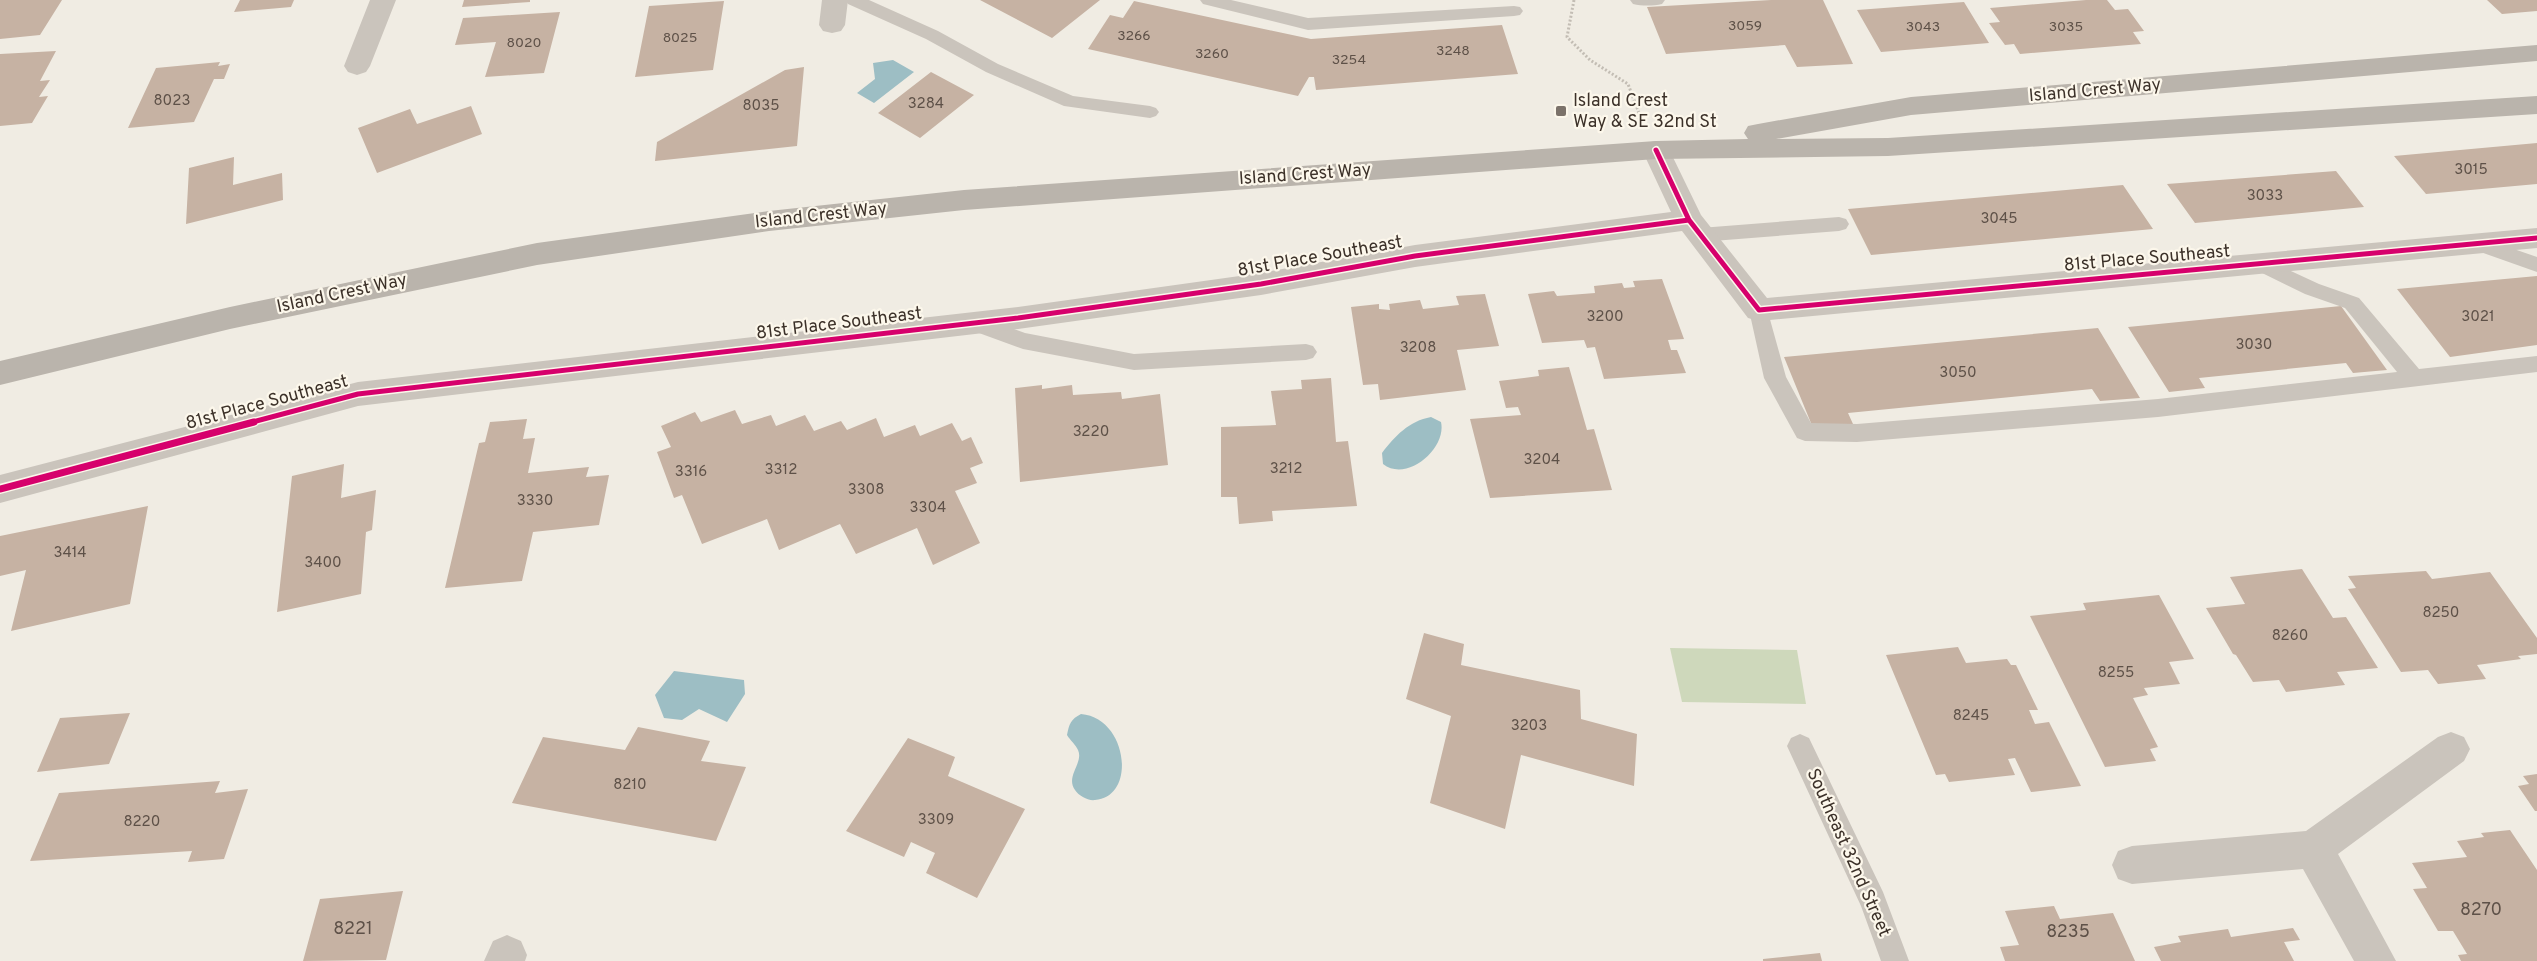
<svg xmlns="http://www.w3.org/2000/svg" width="2537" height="961" font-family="Overpass,sans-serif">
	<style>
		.green { fill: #ced8bb }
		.water { fill: #9dbec4 }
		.building { fill: #c6b2a3 }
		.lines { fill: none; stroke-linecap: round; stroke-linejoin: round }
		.path { stroke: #c3bdb4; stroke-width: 3; stroke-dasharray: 2 2; stroke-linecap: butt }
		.lane { fill: #cac4bc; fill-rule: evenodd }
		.street { fill: #cac4bc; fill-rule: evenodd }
		.secondary { fill: #bab4ac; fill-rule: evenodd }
		.cycleway-far1-casing { stroke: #fcf7eb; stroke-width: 8 }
		.cycleway-casing { stroke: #fcf7eb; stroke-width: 10 }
		.cycleway-far1 { stroke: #d6006c; stroke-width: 5 }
		.cycleway { stroke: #d6006c; stroke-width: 7 }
		.poi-dot { fill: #7b726a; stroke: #fcf7eb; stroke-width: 2 }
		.labels { text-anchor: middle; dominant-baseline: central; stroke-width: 4.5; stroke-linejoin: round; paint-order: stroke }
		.far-number-label { font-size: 14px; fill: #5e5148 }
		.number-label { font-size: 15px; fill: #5e5148 }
		.street-label { font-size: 18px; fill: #3c3129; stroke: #fcf7eb }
		.poi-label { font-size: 18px; fill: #3c3129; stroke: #fcf7eb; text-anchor: start }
		.near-number-label { font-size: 18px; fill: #5e5148 }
	</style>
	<rect width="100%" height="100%" fill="#f0ece3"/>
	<path class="green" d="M1670,648L1797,650L1806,704L1682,702Z"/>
	<path class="water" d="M893,60L914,72L874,103L857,93L875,79L873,63Z
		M1431,417L1441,422C1447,448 1407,483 1383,464L1382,453C1395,436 1409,421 1431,417Z
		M674,671L744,680L745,694L727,722L699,709L682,720L664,718L655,695Z
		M1081,714C1128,718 1137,797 1095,800C1088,801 1079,796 1075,790C1065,776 1084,763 1078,750C1076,745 1070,740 1067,735C1069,724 1071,719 1081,714Z"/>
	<path class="building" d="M0,0H62L40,35L0,39Z
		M240,0H294L291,7L234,12Z
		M464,0H530V2L462,7Z
		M980,0H1100L1052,38Z
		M1771,0H1823L1853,64L1797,67L1785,45L1666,54L1647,7Z
		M2086,0H2107L2115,10L2128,9L2144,31L2133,32L2141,44L2020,54L2014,44L2005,45L1989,23L2000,22L1990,8Z
		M2487,0H2537V11L2502,14Z
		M724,1L713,70L635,77L649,6Z
		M1134,1L1311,39L1502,25L1518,74L1316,90L1314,77H1309L1298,96L1088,49L1110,15L1123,18Z
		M1964,2L1989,43L1881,52L1857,10Z
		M560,12L544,73L485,77L496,42L455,45L463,18Z
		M56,51L40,81L50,80L39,97L48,96L32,123L0,126V54Z
		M220,62L218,66L230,64L224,79H214L194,122L128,128L156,68Z
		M804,67L797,146L655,161L657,142L785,70Z
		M931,72L974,95L920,138L878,113Z
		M471,106L482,134L377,173L358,128L410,109L417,124Z
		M2537,143V184L2426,194L2394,156Z
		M234,157L233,185L282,173L283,200L186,224L189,168Z
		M2336,171L2364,207L2195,223L2167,184Z
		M2123,185L2153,229L1871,255L1848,209Z
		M2537,276V345L2450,357L2397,289Z
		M1662,279L1684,339L1668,340L1671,350H1677L1686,373L1604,379L1595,347L1587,348L1584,340L1542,343L1528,294L1554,291L1557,296L1595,293L1594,286L1622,283L1624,288L1635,287L1633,281Z
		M1485,294L1499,346L1457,350L1466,390L1380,400L1378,384L1363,385L1351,307L1379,304V309L1390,310L1389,304L1420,300L1423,309L1459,305L1456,296Z
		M2341,306L2387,370L2353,373L2346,363L2199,378L2205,388L2169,392L2128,327Z
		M2098,328L2140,398L2100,401L2092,389L1848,413L1853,424L1813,428L1784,357Z
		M1569,367L1587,430L1594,429L1612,490L1490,498L1470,419L1521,415L1518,407L1506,408L1499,381L1539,376L1538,370Z
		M1331,378L1336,442L1348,441L1357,506L1272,511L1273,521L1239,524L1237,497H1221V427L1276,425L1271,391L1302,389L1301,380Z
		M1042,385V389L1072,385L1073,395L1121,392L1122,399L1160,394L1168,465L1020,482L1015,388Z
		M735,410L742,424L771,415L776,426L805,415L814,431L841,421L847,430L876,418L884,437L915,425L920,436L952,423L962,441L971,437L983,463L970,468L977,483L955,491L980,543L933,565L917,528L856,554L840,524L779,550L767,519L702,544L682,495L674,498L657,452L671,447L661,426L695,412L701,422Z
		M527,419L523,439L535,438L528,473L589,467L586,477L609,475L599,525L533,532L522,581L445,588L479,443L485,442L490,422Z
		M344,464L341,498L376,490L372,530L366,532L361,594L277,612L292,476Z
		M148,506L130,604L11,631L26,570L0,576V536Z
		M2302,569L2333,618L2346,617L2378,668L2337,672L2345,685L2286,692L2279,680L2253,682L2236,655L2233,654L2206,608L2245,604L2230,577Z
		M2426,571L2432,579L2490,572L2537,638V654L2518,656L2521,659L2477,665L2486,679L2438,684L2428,670L2401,672L2348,589L2356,588L2348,576Z
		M2159,595L2194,659L2169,662L2180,684L2144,688L2148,695L2133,698L2158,747L2150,749L2156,761L2105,767L2030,616L2086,610L2083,603Z
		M1424,633L1464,644L1461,665L1580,690L1581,719L1637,734L1634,786L1521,755L1505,829L1430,803L1451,716L1406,699Z
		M1958,647L1966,663L2007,659L2011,665H2016L2038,710H2029L2035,724L2049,722L2081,786L2031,792L2015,758L2008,759L2015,775L1949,782L1945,774L1936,775L1886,655Z
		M130,713L109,764L37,772L60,718Z
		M638,727L710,741L701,761L746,767L716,841L512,803L543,737L625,750Z
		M908,738L955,757L948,776L1025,809L977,898L926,873L935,853L911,842L904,857L846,831Z
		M2537,774V811H2535L2518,786L2529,784L2523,776Z
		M220,781L215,793L248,789L224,859L188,862L192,851L30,861L59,793Z
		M2510,830L2537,870V961H2461L2458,955L2467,954L2453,931H2438L2413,889L2427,888L2412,863L2467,857L2457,841L2484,837L2481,833Z
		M403,891L386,960L303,961L320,899Z
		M2054,906L2060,919L2113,913L2135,961H2005L2000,947L2019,945L2005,911Z
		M2293,928L2300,940L2284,942L2294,961H2161L2154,947L2181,942L2178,936L2228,929L2231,937Z
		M1820,953L1822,961H1763V959Z"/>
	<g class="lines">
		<path class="path" d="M1574,0L1567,37L1590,60L1628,84L1639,113L1637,119"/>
		<path class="lane" d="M845,0H869L938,31L998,64L1073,96L1150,106L1156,108L1159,112L1156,116L1150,118L1064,106L986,72L926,39L848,4Z
			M1200,0H1231L1308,18L1514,6L1520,7L1523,11L1520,15L1514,16L1308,30L1203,4Z
			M1630,0H1665L1662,4C1653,6 1642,6 1633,4Z
			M1839,217L1846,219L1849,224L1846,229L1839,231L1700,242L1693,240L1690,235L1693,230L1700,228Z
			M2479,237L2537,257V272L2472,249L2469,244L2472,239Z
			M2261,257L2319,284L2359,298L2419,369L2537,356V372L2158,417L1857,442L1805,441L1797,438L1764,378L1749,310L1752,305L1759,302L1766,305L1786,377L1811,423L1857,424L2158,399L2397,372L2345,308L2305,294L2254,269L2251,264L2254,259Z
			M975,315L1025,333L1134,354L1306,344L1313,346L1317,352L1313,358L1306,360L1134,370L1023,349L968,329L965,323L968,317Z
			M1800,734L1809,738L1883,892L1909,961H1881L1861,906L1787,746L1791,738Z"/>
		<path class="street" d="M370,0H396L370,66L366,72L357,75L348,72L344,66Z
			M822,0H848L845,25L841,31L832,33L823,31L819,25Z
			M1656,141L1666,143L1701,215L1767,298L2537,228V248L1759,321L1748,318L1682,231L1415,267L1261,295L1018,329L358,406L0,503V475L358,382L1018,307L1261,273L1415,245L1671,212L1642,150L1646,143Z
			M2451,732L2464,737L2470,749L2464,761L2338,854L2396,961H2354L2303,869L2132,884L2118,879L2112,865L2118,851L2132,846L2306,831L2438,737Z
			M507,935L521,941L527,955L525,961H484L493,941Z"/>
		<path class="secondary" d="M2537,45V61L1911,115L1776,139L1888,138L2537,96V114L1888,156L1656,159L964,210L769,231L537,265L230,329L0,385V361L230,307L537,243L769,211L964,190L1656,141L1748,139L1744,133L1748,126L1758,124L1911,97Z"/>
		<g class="cycleway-far1-casing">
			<path id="cycleway-far1" d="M1656,150L1689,220L1759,310L2537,238
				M249,423L358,394L1018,318L1261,284L1415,256L1689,220"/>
		</g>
		<g class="cycleway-casing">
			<path id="cycleway" d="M0,489L254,422"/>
		</g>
		<use href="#cycleway-far1" class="cycleway-far1"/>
		<use href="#cycleway" class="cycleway"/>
	</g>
	<rect class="poi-dot" x="1555" y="105" width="12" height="12" rx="3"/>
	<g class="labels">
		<g class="far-number-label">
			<text x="1745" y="26">3059</text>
			<text x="1923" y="27">3043</text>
			<text x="2066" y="27">3035</text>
			<text x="1134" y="36">3266</text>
			<text x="680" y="38">8025</text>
			<text x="524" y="43">8020</text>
			<text x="1453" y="51">3248</text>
			<text x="1212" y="54">3260</text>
			<text x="1349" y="60">3254</text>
		</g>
		<g class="number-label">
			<text x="172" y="101">8023</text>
			<text x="926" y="104">3284</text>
			<text x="761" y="106">8035</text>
			<text x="2471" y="170">3015</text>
			<text x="2265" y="196">3033</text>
			<text x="1999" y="219">3045</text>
			<text x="1605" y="317">3200</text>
			<text x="2478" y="317">3021</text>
			<text x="2254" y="345">3030</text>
			<text x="1418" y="348">3208</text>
			<text x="1958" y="373">3050</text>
			<text x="1091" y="432">3220</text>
			<text x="1542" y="460">3204</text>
			<text x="1286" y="469">3212</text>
			<text x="781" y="470">3312</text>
			<text x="691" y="472">3316</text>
			<text x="866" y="490">3308</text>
			<text x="535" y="501">3330</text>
			<text x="928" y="508">3304</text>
			<text x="70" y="553">3414</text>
			<text x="323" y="563">3400</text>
			<text x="2441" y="613">8250</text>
			<text x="2290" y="636">8260</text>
			<text x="2116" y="673">8255</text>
			<text x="1971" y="716">8245</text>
			<text x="1529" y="726">3203</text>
			<text x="630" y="785">8210</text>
			<text x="936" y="820">3309</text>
			<text x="142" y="822">8220</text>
		</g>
		<g class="street-label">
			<text transform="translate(2095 91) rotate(-5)">Island Crest Way</text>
			<text transform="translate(1305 175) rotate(-4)">Island Crest Way</text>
			<text transform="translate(821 216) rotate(-6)">Island Crest Way</text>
			<text transform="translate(1320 257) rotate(-10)">81st Place Southeast</text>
			<text transform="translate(2147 259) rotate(-5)">81st Place Southeast</text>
			<text transform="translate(342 294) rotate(-12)">Island Crest Way</text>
			<text transform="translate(839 324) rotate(-7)">81st Place Southeast</text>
			<text transform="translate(267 403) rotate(-15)">81st Place Southeast</text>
			<text transform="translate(1848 853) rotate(66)">Southeast 32nd Street</text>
		</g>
		<g class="poi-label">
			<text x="1573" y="101">Island Crest<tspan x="1573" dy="21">Way &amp; SE 32nd St</tspan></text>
		</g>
		<g class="near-number-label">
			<text x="2481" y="910">8270</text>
			<text x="353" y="929">8221</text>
			<text x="2068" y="932">8235</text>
		</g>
	</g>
</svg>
